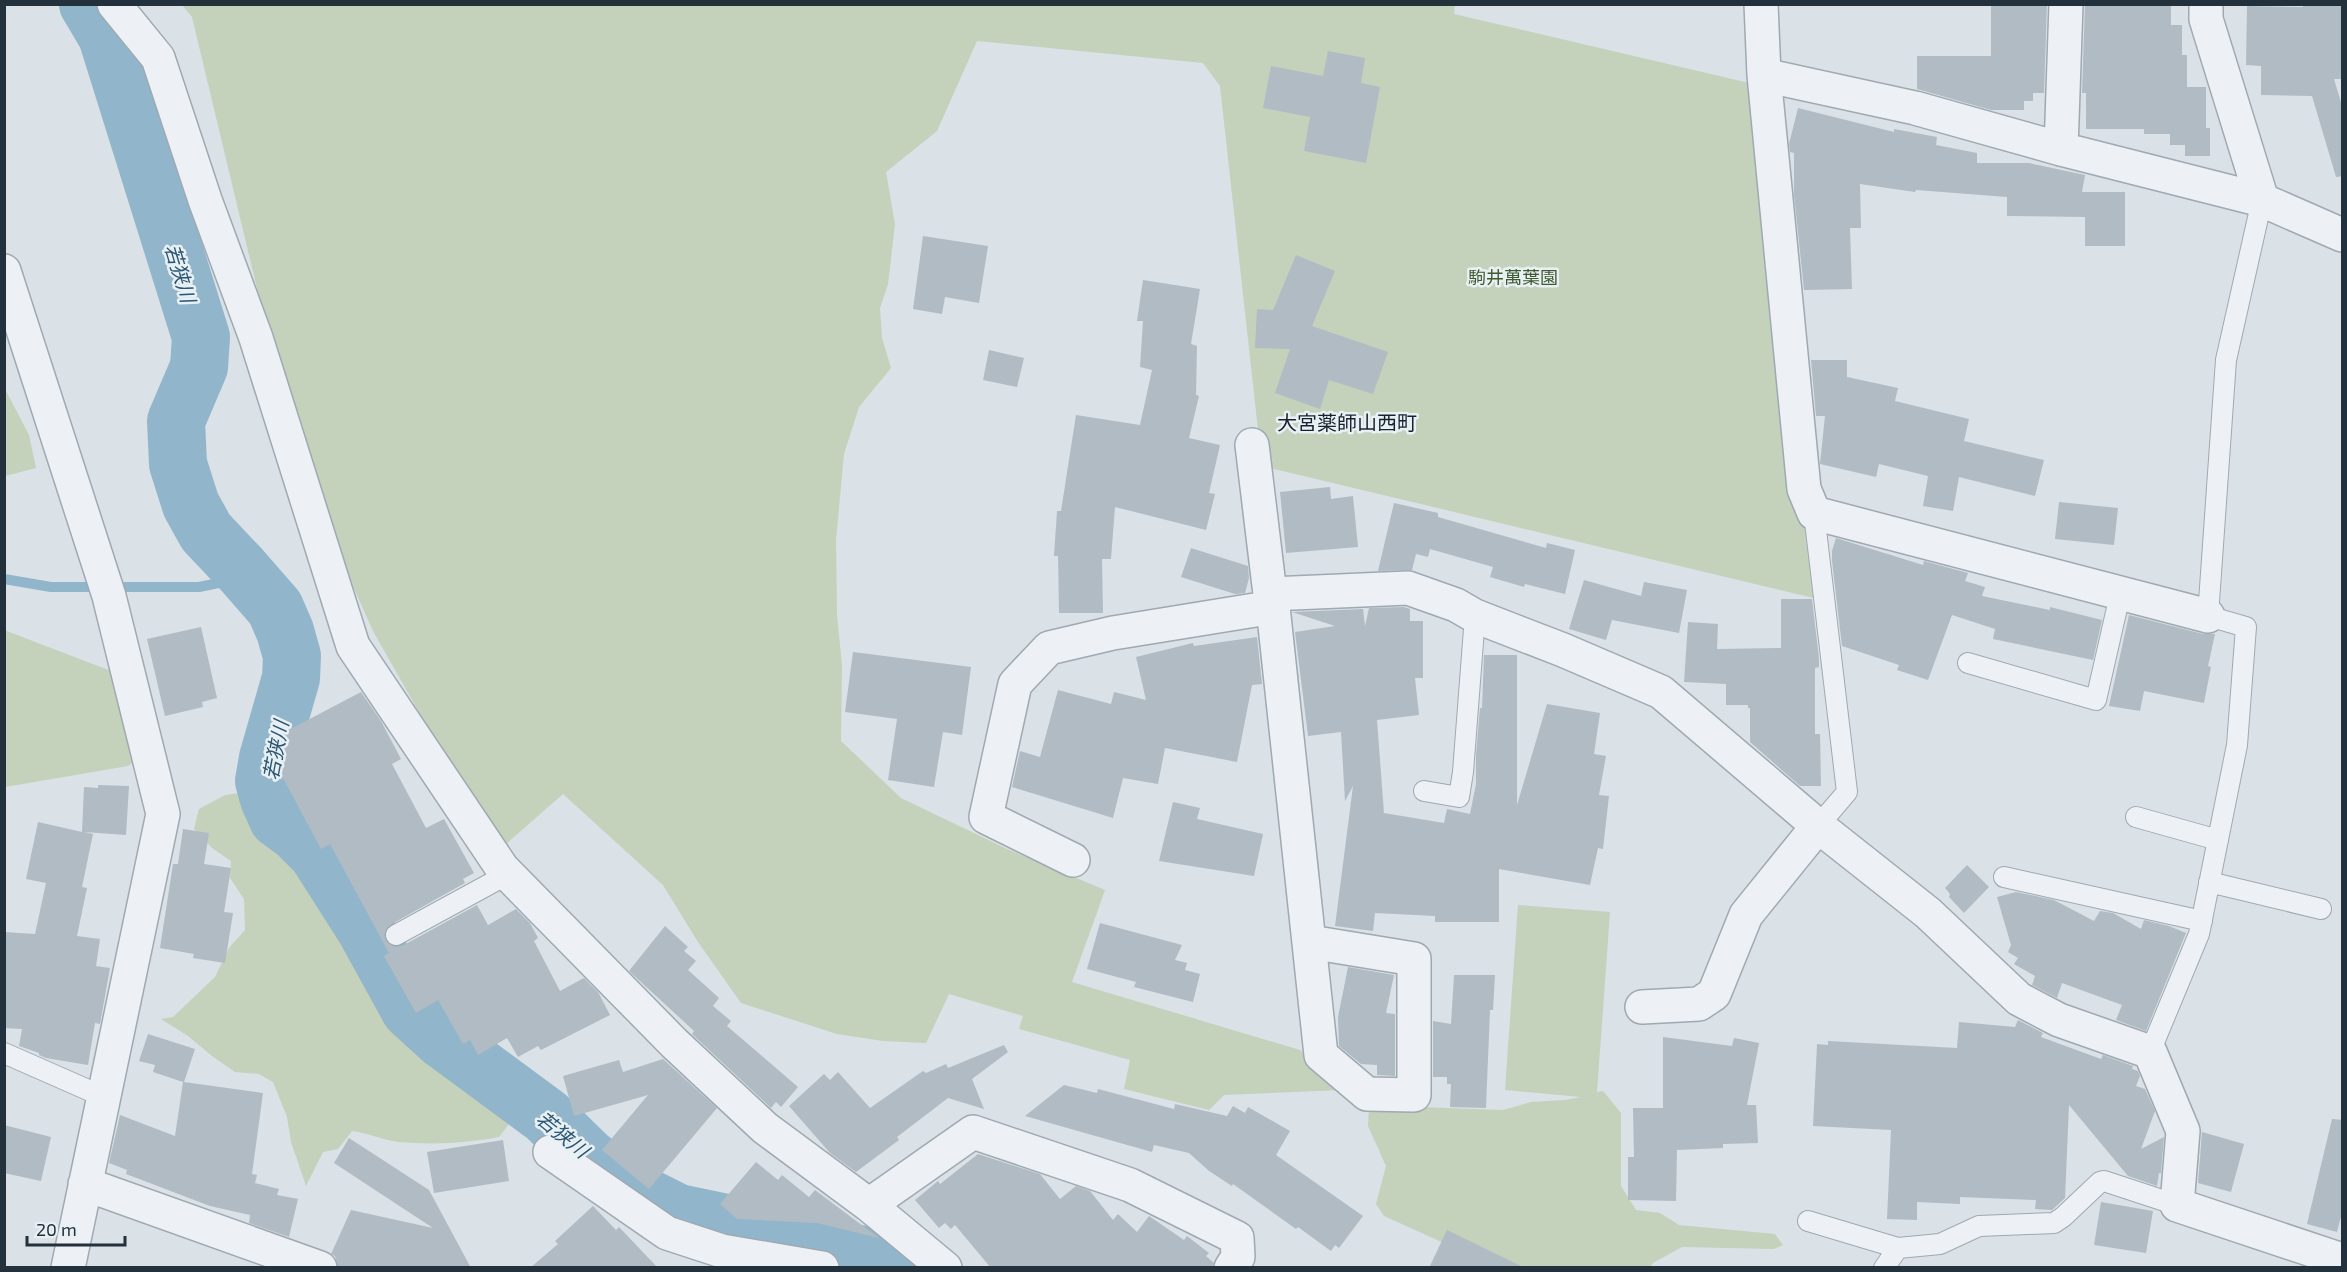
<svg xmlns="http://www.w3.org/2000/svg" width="2347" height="1272" font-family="'Exo 2','Noto Sans JP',sans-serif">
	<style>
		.green { fill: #c4d1bb }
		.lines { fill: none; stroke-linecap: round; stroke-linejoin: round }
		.stream { stroke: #91b6cb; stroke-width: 10 }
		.river { stroke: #91b6cb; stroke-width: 58 }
		.building { fill: #b1bbc4 }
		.lane-casing { stroke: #9fa9b1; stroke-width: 22 }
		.street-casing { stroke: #9fa9b1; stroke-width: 36 }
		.lane { stroke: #edf1f5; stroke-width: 20 }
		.street { stroke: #edf1f5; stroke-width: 33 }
		.labels { text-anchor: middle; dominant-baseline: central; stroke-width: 5; stroke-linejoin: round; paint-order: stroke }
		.park-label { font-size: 18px; fill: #3e5a30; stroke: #e9f0f4 }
		.water-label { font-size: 20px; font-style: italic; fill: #2b5774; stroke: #e9f0f4 }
		.neighbourhood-label { font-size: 20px; fill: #16222e; stroke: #e9f0f4 }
	</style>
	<rect width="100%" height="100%" fill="#dae1e7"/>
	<path class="green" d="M182,5H1455L1454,14L1762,86L1818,599L1262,466L1220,86L1203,63L977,41L937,131L886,172L895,224L888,284L880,308L882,338L891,368L859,407L844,454L836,540L837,615L842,666L841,741L901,798L1007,849L1105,890L1072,982L1300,1050L1341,1090L1224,1095L1209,1110L1124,1089L1130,1060L1019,1029L1023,1016L949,994L926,1043L883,1041L837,1034L741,1003L698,942L663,885L563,794L506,844L441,751L373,631L340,557L310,468L260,301L192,17Z
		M5,389L29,435L36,468L5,476Z
		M4,630L111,671L143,754L128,766L5,787Z
		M256,791L261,805L282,832L309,855L353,926L385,937L404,990L413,1004L440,1040L507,1100L512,1120L499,1137C467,1143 431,1145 399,1142C383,1140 368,1133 352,1131L338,1149L323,1152L306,1186L291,1142L287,1117L273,1082L259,1074L235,1072L212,1056L188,1036L161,1019L173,1017L215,977L229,948L245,930L244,899L230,878L231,861L212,848L194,829L199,809L225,795Z
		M1518,905L1610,912L1597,1092L1603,1091L1621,1113V1186L1636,1210L1660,1213L1679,1225L1775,1234L1783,1245L1774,1249L1682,1247L1653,1263L1650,1267H1503L1488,1263L1384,1216L1376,1204L1386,1166L1368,1126L1369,1108L1420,1107L1503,1110L1531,1102L1565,1100L1581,1097L1505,1090Z"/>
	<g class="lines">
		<path class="stream" d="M4,579L51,587H199L228,581L241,569"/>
		<path class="river" d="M88,4L107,36L201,337L199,367L176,421L178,464L191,505L206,532L241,569L275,608L285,631L292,656L291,678L268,758L264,781L269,799L278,819L297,833L317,853L366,930L410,1010L443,1040L546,1116L589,1158L630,1189L678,1213L803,1239L838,1250L880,1258L906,1268"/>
	</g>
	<path class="building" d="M1991,4H2047L2044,93H2033V101H2024V110H1991L1917,89V56H1991Z
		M2085,4H2171V25H2182V55H2187V87H2206V128H2210V156H2185V145H2170V134H2144V129H2086V93H2082Z
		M2303,4H2343V79H2334L2343,109V176L2336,177L2312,96L2261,95V66L2246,65L2247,6L2303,7Z
		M1328,51L1365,58L1361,83L1380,87L1366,163L1304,151L1310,117L1263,108L1271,66L1323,76Z
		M1798,108L1894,132V129L1937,137L1936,145L1977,153V163H2029L2085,175L2082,192H2125V246H2085V217L2007,216V197L1916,190L1915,192L1860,184L1861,228H1850L1852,289L1804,290L1794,194V153L1790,152L1789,144Z
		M923,236L988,246L979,303L945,297L942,314L913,309Z
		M1296,255L1335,271L1312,326L1388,352L1373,394L1329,380L1320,409L1275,393L1290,349L1255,348L1257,309L1273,310Z
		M1143,280L1200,289L1191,344L1197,346L1196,395L1199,396L1189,438L1220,445L1209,493L1215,494L1206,530L1115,507L1111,559H1102L1103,613H1059L1058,556H1054L1057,511H1061L1076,415L1140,425L1152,370L1140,367L1143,321H1137Z
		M989,350L1024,358L1017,387L983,380Z
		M1811,360H1847V377L1898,388L1895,401L1969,419L1964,441L2044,460L2035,496L1959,477L1953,511L1923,506L1928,476L1879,464L1876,477L1820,464L1825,416H1816Z
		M1330,487L1331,499L1353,496L1358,547L1286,553L1280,492Z
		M2059,502L2118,508L2114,545L2055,539Z
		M1394,503L1438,513V517L1546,548L1547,543L1575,550L1565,594L1525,584L1524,587L1490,577L1493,567L1430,549L1428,557L1416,554L1412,570L1378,571Z
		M1836,538L1923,565L1924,561L1968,573L1965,581L1985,587L1982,596L2050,610V607L2102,620L2093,660L1993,639L1995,629L1952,615L1928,680L1897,670L1899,665L1842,646L1832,561V551Z
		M1191,548L1248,566L1249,578L1245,593L1235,594L1181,577Z
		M1584,580L1641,596L1644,582L1687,590L1679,633L1612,620L1606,640L1569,629Z
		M1781,599H1812L1819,659V667L1815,668V734H1820L1821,786H1800L1750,742V708H1748V705H1726V684L1684,682L1688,622L1718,624L1717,649L1781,648Z
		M1404,607L1410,609V621H1423V678H1415L1419,715L1377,720L1384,813L1444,823L1447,809L1470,814L1476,784V755L1480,708H1482L1484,655H1517V805L1547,704L1600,713L1594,754L1606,756L1599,795L1609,796L1603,849L1598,848L1590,885L1499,869V922H1435V916L1375,913L1373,931L1335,926L1353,786L1345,801L1341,732L1308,736L1295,632L1335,626L1292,612L1363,609L1365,626L1369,608Z
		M2129,615L2203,634H2215L2208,666L2211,667L2204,703L2144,691L2140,711L2109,706Z
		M201,627L217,698L202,702L203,707L165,716L147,639Z
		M1257,637L1262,684L1252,685L1237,762L1165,748L1158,784L1123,778L1113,818L1012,787L1020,751L1040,757L1058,690L1111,704L1114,692L1146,700L1136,657L1193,643L1194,646Z
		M853,652L971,667L962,735L943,732L934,787L888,780L897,719L845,712Z
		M361,692L381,721L401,759L392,764L426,828L444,819L474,873L463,879L465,883L390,925L384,934L386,941L395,947L402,946L477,905L488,925L516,909L530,923L538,938L534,941L560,991L584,978L598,992L610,1015L541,1050L538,1046L518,1057L507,1038L478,1055L470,1040L463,1044L438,1000L416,1013L384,956L389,953L330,844L321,849L276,765L278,763L274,754L279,752L275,745L286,739L283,733Z
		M98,785L129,786L126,835L84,832L93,834L82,887L87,888L77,936L100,939L96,966L110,968L100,1024L95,1023L88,1065L46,1058L39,1055V1053L19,1046L22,1029L4,1028V932L35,934L46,883L26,879L38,822L82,832L84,787L98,788Z
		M1173,802L1200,808L1197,819L1263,834L1254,876L1159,861Z
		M183,829L209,833L204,864L231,868L224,912L233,913L225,963L193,958L194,954L160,948L173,864H178Z
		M1967,865L1989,887L1964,913L1949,897L1950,894L1945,888Z
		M2016,892L2054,900L2094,921L2100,911L2113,913L2141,929L2144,920L2169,926L2186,933L2146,1031L2116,1020L2122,1005L2062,983L2057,998L2032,985L2035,976L2014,964L2018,958L2008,952L2011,945L1997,897Z
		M1100,923L1182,945L1175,960L1187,963L1185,970L1200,974L1193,1002L1134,987L1136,982L1087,969Z
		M665,926L688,947L684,951L696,961L688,970L719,998L713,1006L731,1021L727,1026L798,1087L781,1107L776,1102L771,1108L692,1034L694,1031L629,971Z
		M1348,967L1394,975L1386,1013L1395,1014V1076L1377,1075V1065L1361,1064L1339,1046L1338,1017Z
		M1454,975H1495L1493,1010H1490L1486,1108L1450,1107L1451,1084H1447V1077H1433V1021L1451,1024Z
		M2018,1020L2043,1033L2041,1037L2101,1059L2103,1055L2133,1066L2132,1069L2138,1071L2140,1076L2136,1086L2145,1089L2155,1111L2141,1149L2164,1137L2161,1173H2159L2157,1186L2128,1176L2069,1105L2065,1198L2052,1210L2035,1209L2036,1200L1960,1197V1204L1917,1202V1220L1887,1219L1891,1130L1813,1126L1817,1044L1828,1045V1041L1957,1048L1959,1022L2015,1027Z
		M148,1034L195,1049L184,1082L263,1093L252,1174L257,1175L255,1183L279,1189L277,1195L298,1199L289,1237L249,1223L250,1215L210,1206L126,1174L127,1170L109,1163L120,1115L175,1136L183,1082L153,1072L155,1065L139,1061Z
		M1663,1037L1732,1046L1734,1038L1759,1043L1747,1105H1756L1758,1143L1723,1144V1148L1677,1150L1676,1201L1628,1200V1157H1634L1633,1108H1663Z
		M1004,1045L1008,1052L972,1079L984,1109L948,1098L897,1137L899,1140L856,1172L830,1153L789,1106L824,1074L830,1080L838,1072L870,1108L923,1071L926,1073L946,1064L948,1068Z
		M663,1059L717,1108L649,1189L602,1150L648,1095L574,1116L563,1076L619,1060L623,1072Z
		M1064,1085L1097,1093L1098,1089L1174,1109L1175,1104L1227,1116L1233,1106L1245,1113L1248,1107L1290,1131L1276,1155L1363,1216L1339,1248L1335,1245L1331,1251L1298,1227L1296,1229L1233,1184L1232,1186L1209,1171L1189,1153L1154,1145L1152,1152L1025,1116Z
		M2332,1119L2343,1120V1209L2337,1232L2307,1224Z
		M4,1125L51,1137L41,1181L4,1173Z
		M2202,1132L2244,1144L2231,1192L2198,1183Z
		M349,1138L429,1190L471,1268H338L335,1256L331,1254L351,1210L433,1228L334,1163Z
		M503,1140L509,1181L434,1193L427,1152Z
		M978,1154L1040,1174L1060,1199L1076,1186L1090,1191L1113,1220L1118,1214L1137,1232L1149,1216L1184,1240L1187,1236L1209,1253L1206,1256L1214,1263L1212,1268H991L955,1225L951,1229L945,1223L939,1228L915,1200L938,1181L940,1184Z
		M756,1162L778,1180L782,1175L809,1197L815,1190L879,1238L817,1223L737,1219L720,1204Z
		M2101,1202L2153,1211L2146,1253L2094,1245Z
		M593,1206L616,1230L619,1227L658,1268H530L558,1244L555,1241Z
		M1447,1230L1525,1268H1429Z"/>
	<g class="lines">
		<g class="lane-casing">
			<path id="lane" d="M1814,513L1847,792L1818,826
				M1968,663L2096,700L2120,595
				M1424,791L1459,797L1463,772L1475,616
				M2136,817L2218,840
				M2004,877L2202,921
				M2209,882L2321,909
				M396,935L508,874
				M2150,1052L2199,934L2237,745L2246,627L2208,616L2226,360L2262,200
				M4,1053L104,1097
				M1808,1221L1898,1248L1940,1244L1979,1226L2054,1223L2063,1217L2100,1182L2104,1181L2177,1205
				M1884,1268L1898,1248"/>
		</g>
		<g class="street-casing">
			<path id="street" d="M114,4L158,58L205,200L256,338L353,646L502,868L674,1043L765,1128L869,1205L945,1268
				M1761,4L1764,75L1804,489L1814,513L2208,616
				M2206,4V19L2262,200
				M1764,75L1915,108L2061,149L2262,200L2342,235
				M2061,149L2066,4
				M4,271L109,596L163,814L68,1268
				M1252,445L1270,594L1273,607L1321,1055L1367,1094L1414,1095V959L1310,942
				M1270,594L1408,588L1456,605L1475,616L1563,650L1661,692L1818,826L1928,913L2019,999L2059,1020L2150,1052L2183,1131L2177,1205L2342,1260
				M1073,860L986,817L1015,684L1049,648L1113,633L1273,607
				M1642,1007L1699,1004L1714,994L1746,915L1818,826
				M550,1152L667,1233L722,1251L822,1268
				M85,1184L320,1268
				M869,1205L973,1132L1130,1185L1237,1238L1238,1257L1231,1268"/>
		</g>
		<use href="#lane" class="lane"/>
		<use href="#street" class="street"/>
	</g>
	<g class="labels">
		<g class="park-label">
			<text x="1513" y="277">駒井萬葉園</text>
		</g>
		<g class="water-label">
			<text transform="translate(181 273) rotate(73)">若狭川</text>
			<text transform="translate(275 750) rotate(-79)">若狭川</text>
			<text transform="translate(563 1134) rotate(39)">若狭川</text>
		</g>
		<g class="neighbourhood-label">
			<text x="1347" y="422">大宮薬師山西町</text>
		</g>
	</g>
	<rect width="2347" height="1272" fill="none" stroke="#23313d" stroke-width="12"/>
	<path d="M27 1236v9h98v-9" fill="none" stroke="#23313d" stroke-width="3"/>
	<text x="36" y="1236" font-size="18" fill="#23313d" stroke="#e9f0f4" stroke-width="4.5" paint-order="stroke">20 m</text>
</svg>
